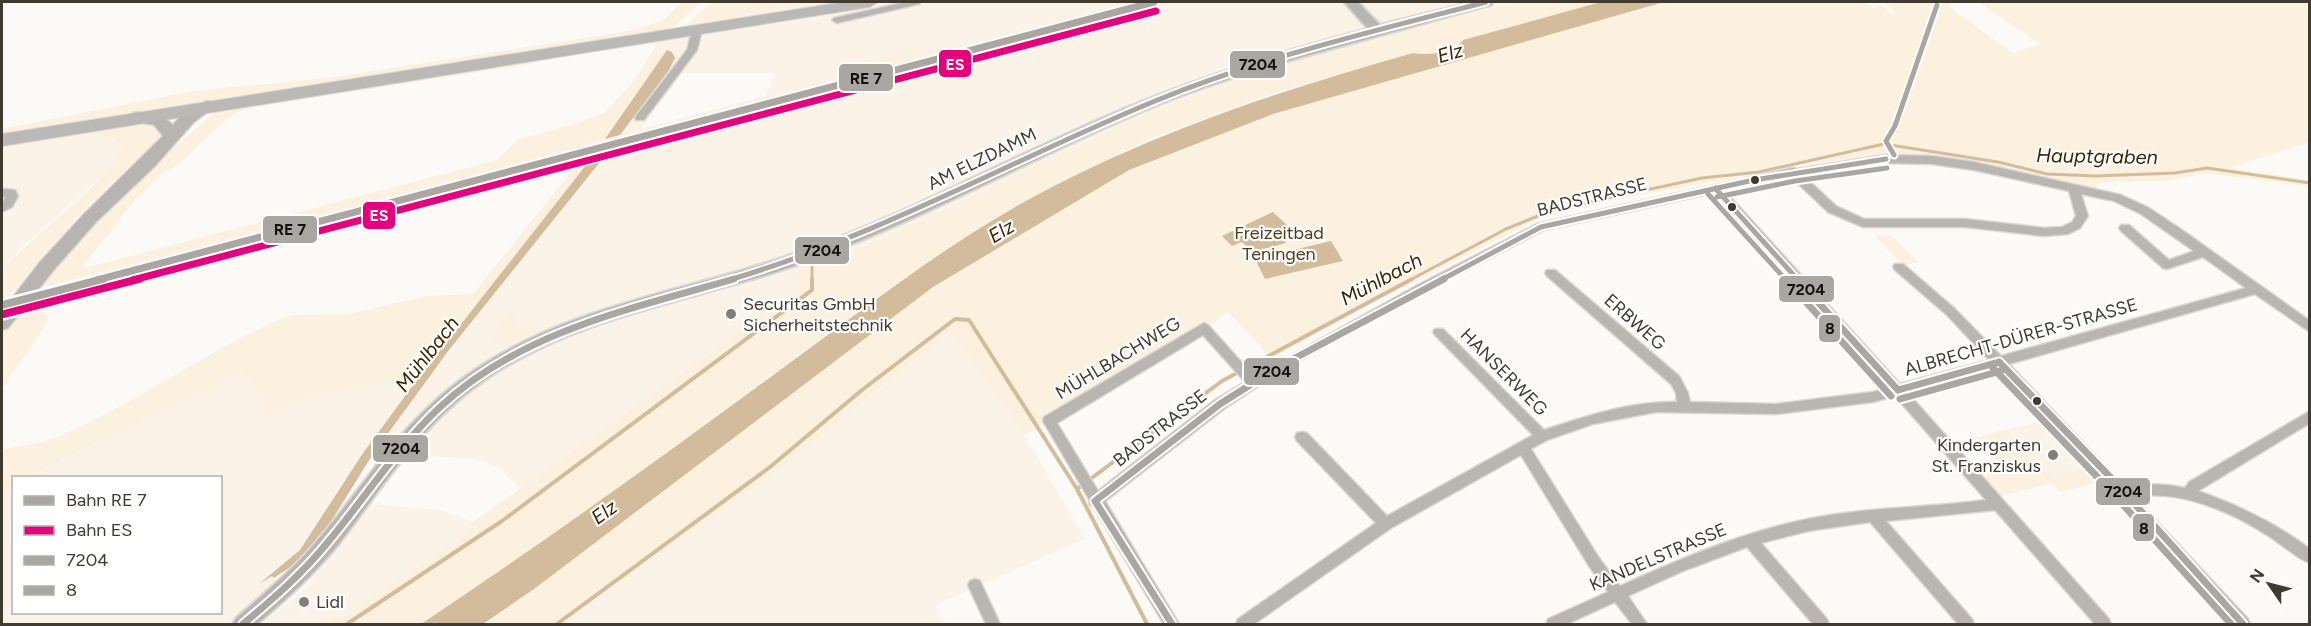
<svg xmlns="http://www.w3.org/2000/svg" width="2311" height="626" font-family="Figtree,sans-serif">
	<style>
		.built { fill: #fbf3e7; fill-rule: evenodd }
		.green { fill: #fcf0df }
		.water { fill: #d2bc9b }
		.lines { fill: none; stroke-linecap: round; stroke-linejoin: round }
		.stream-far1 { stroke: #d2bc9b; stroke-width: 3 }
		.stream { stroke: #d2bc9b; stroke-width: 4 }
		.minor-casing { stroke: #dad7d4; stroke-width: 3 }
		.tertiary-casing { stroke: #dad7d4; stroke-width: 4 }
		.secondary-casing { stroke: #dad7d4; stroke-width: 3 }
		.primary-casing { stroke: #dad7d4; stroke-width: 2 }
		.minor { fill: #b9b6b2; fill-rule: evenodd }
		.tertiary { fill: #b9b6b2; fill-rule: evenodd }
		.secondary { fill: #b8b5b1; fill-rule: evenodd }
		.primary { fill: #bbb9b6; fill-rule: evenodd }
		.bus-1-far1-casing { stroke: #fff; stroke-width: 9 }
		.bus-1-casing { stroke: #fff; stroke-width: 11 }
		.bus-2-far1-casing { stroke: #fff; stroke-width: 9 }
		.bus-2-casing { stroke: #fff; stroke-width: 11 }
		.bus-1-far1 { stroke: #aaa6a2; stroke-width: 5 }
		.bus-1 { stroke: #aaa6a2; stroke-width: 7 }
		.bus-2-far1 { stroke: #aaa6a2; stroke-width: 5 }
		.bus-2 { stroke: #aaa6a2; stroke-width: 7 }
		.rail-1-far1-casing { stroke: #fff; stroke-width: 10 }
		.rail-1-casing { stroke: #fff; stroke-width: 13 }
		.rail-2-far1-casing { stroke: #fff; stroke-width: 10 }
		.rail-2-casing { stroke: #fff; stroke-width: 13 }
		.rail-1-far1 { stroke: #aaa6a2; stroke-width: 7 }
		.rail-1 { stroke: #aaa6a2; stroke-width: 8 }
		.rail-2-far1 { stroke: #e5007d; stroke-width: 7 }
		.rail-2 { stroke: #e5007d; stroke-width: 8 }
		.bus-dot { fill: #413a30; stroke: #fff; stroke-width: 2 }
		.poi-dot { fill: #827d76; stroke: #fff; stroke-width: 2 }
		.labels { text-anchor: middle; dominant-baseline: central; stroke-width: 4.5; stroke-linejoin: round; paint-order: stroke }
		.street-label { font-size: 18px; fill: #413a30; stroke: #fff }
		.park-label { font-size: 18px; fill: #523b17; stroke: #fff }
		.poi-label { font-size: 18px; fill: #413a30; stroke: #fff; text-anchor: start }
		.water-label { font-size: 20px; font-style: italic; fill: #3a2500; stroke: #fff }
		.line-badge { stroke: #fff; stroke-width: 2 }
		.badge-label { font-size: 16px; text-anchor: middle; font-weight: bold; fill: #fff }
		.pale-badge-label { font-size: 16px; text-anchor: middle; font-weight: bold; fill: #111 }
	</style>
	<rect width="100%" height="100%" fill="#fcfaf7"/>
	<path class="built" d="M847,2H1517L1394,33L1154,111L884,238L794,274L800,290L520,490L501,470L486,462L469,458L373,454L449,350L611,148L2,309V298L620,135L671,67L675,58L667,50L655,48L652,44L621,48L622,36ZM683,73H774L775,74L765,96L640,129Z
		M97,134L98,137L117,140L123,149L110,169L22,247L2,271V148Z
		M952,331L1016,421L1085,539L935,605L945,624H563L788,462Z
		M244,370L266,417L306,396L390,380L411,388L363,453L300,550L264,580L273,575L276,581L271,595L234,624H2V489L13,484L14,612H220V478L26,477Z
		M2037,422L2051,438L2057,437L2099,482L2060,492L2051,483L1997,497L1971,466L1995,460L1976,438Z
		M370,504L440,510L473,522L466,535L340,619L334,615L323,624H261L305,589Z"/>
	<path class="green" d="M682,2H701L674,27L554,49L2,134V129L193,91L328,78L629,31L664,20Z
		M712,2H847L685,26Z
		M1517,2H1601L1463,40C1454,53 1427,56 1413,53L1277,92L1150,139L1022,203L897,283L550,538L421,624H323L334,615L340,619L466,535L473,522L799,291L794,274C919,229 1034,161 1157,110C1273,63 1396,33 1517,2Z
		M1664,2H1865L1873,8L1881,5L1893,15L1896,13L1884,2H1950L1949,7L2013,53L2040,44L1978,2H2309V142L2229,168L2309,180V186L2205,173L2168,181L2102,182L2095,188L2002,167L1904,154L1813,163L1609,201L1538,219L1376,301L1269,360L1260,345L1227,311L1218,320L1025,435L951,331L788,462L563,624H483L534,589L933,287L1129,170L1273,114Z
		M918,47L921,54L849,74L847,67Z
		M655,48L667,50L605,139L35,289L64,252L133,182L218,110L546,58L536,63L267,105C257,107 245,108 236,113C218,123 179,170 164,172L130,206L81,269L497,160L519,139L576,124L604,113L632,84Z
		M142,122H155L167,129L161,141C102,184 55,241 9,296L2,298V271C39,228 92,197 123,149L117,140L98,137L97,134L2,148V141Z
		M597,151L411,388L390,380L306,396L266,417L244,370L26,477L14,478L13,484L2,489V450C19,446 39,444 55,438C137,404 208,348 291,315L349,314L427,296L473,294L580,161L42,305L48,321L2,389V309Z
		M1891,235L1918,262L1903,266L1875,236Z
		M512,311L515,323L523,328L543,327L505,346H499L495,342C494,325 499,319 512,311Z
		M2006,429L2016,441L2019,440L2053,478L2086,469L2099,482L2060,492L2051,483L1997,497L1971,466L1995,460L1976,438Z"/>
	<path class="water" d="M1601,2H1664L1273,114L1129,170L933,287L534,589L483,624H421C543,543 662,457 780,370C860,312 938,250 1024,202C1150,133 1275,92 1413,53C1427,56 1454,53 1463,40Z
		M667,50L672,52L675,58L669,70L620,135L605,139Z
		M612,147L449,350L373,454L317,544L302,559L274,578L272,576L259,584L300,550L363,453L411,388L597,151Z
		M1273,212L1288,226L1279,230L1286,243L1252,252L1242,242L1232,246L1222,236Z
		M1331,241L1343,261L1265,279L1255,259Z"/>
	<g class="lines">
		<path class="stream-far1" d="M1884,143L1896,131L1937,2
			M812,265V280
			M1410,280L1506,229L1553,210L1702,178L1759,172L1884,144L1998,162L2047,174L2095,176L2175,173L2207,168L2310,183"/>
		<path class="stream" d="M347,624L502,521L812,290V279
			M557,624L770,467L862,390L955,319L969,320L1077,489
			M1147,624L1077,489L1222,381L1412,279"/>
		<g class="minor-casing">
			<path id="minor" d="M906,2H921L919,4L837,23L832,20L834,18Z
				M697,27L702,30L697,50L644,120H636L635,118L636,116L687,50L692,30Z
				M1886,155L1932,156L1974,162L2121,195L2149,208L2182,230L2310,321V332L2255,294L2009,364L2125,487C2146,484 2164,483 2185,488L2189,482L2310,411V423L2198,491C2238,505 2275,523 2310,549V563C2296,558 2283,545 2270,537C2232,512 2181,489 2134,497L2248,619L2250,624H2234L1997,367L1907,392L2109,619L2111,624H2095L1995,510L1886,521L1972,619L1974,624H1958L1870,522L1808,531L1761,543L1827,619L1829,624H1813L1747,547L1683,571L1628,596L1647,624H1632L1615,602L1567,624H1546L1548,619L1608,592L1589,566L1521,455L1391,528L1254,624H1236L1238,619L1376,523L1297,441L1295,437L1297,433L1302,432L1307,433L1387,516L1533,435L1435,335L1433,332L1435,329H1443L1544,430C1587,416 1631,401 1677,402L1676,393L1671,384L1547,276L1545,273L1547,270H1555L1679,376L1688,393L1690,402L1776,404L1873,392L1888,388L1713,193L1544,230L1426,291L1284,369L1225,408L1105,501L1179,624H1164L1093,506L1090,505L1089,499L1043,421L1044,417L1204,323L1208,325L1254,376L1418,285L1537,224L1793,168L1797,169ZM1886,163L1932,164L1974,170L2069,191L2076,216L2072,222L2062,227L2044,228L1965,219H1864L1836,206L1804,176ZM1792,178L1828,212L1863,227H1965L2044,236L2068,234L2080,228L2088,216L2081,194L2114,201L2141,214L2194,251L2169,260L2129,225H2121L2119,228L2121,231L2163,268L2167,269L2203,257L2246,288L2001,356L1955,309L1903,264H1895L1893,267L1895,270L1947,315L1989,360L1900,384L1724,190ZM1203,335L1245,382L1215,400L1098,491L1057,423ZM1895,396L1986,500C1934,507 1882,507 1831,515C1757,526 1689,555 1620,586L1599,558L1531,449L1547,440L1593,424L1656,412L1776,414L1873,402Z
				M2,189L15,190L18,196L12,207L2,212V203L6,197H2Z
				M975,579L980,581L1000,624H986L968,585L970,581Z"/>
		</g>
		<g class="tertiary-casing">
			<path id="tertiary" d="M1344,2H1358L1380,25L1473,2H1493L1491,5C1454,14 1417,26 1382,35C1309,55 1237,74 1165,102C1049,149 939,212 822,256C711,299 590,310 489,377C422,422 386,483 338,545C314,574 286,600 257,624H233L236,618C266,592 296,567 321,536C374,473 405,416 476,369C576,302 697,290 808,249C911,212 1007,159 1107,116C1192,79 1279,52 1368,29Z"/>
		</g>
		<g class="secondary-casing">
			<path id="secondary" d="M207,101L212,102L215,106L194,122L154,167L96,222L52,272L8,328L2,330V311L40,262L84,214L163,136L154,125L133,121L131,117L133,113C146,110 164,116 173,125L182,114Z"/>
		</g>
		<g class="primary-casing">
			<path id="primary" d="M844,2H878L870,7L2,146V134Z"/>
		</g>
		<use href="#minor" class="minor"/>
		<use href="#tertiary" class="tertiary"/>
		<use href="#secondary" class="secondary"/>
		<use href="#primary" class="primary"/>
		<g class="bus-1-far1-casing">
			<path id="bus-1-far1" d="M1715,188L1798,280
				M729,280C878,236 1012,160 1155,101C1262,57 1375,31 1486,2
				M1441,280L1541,227L1754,180L1886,159"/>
		</g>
		<g class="bus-1-casing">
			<path id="bus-1" d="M1797,279L1898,390
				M1999,362L2113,480L2243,624
				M1898,390L1999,362
				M1095,501L1220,404L1280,366L1444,279
				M1095,501L1172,624
				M243,624C273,599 303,573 328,542C365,498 396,449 438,409C519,332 630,309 734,279"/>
		</g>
		<g class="bus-2-far1-casing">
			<path id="bus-2-far1" d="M1894,155L1886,141L1895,126L1937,5
				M1708,194L1786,280
				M1717,197L1795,181L1887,168"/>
		</g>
		<g class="bus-2-casing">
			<path id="bus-2" d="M1785,279L1891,396
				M1993,368L2106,486L2231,624
				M1900,399L2001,371"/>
		</g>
		<use href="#bus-1-far1" class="bus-1-far1"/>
		<use href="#bus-1" class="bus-1"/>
		<use href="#bus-2-far1" class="bus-2-far1"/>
		<use href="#bus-2" class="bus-2"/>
		<g class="rail-1-far1-casing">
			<path id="rail-1-far1" d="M97,280L1154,2"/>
		</g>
		<g class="rail-1-casing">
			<path id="rail-1" d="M2,305L103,279"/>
		</g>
		<g class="rail-2-far1-casing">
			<path id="rail-2-far1" d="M133,280L1156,11"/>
		</g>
		<g class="rail-2-casing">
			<path id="rail-2" d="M4,314L139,279"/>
		</g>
		<use href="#rail-1-far1" class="rail-1-far1"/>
		<use href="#rail-1" class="rail-1"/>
		<use href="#rail-2-far1" class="rail-2-far1"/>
		<use href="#rail-2" class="rail-2"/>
	</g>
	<g class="bus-dot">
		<circle cx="1755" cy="180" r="5"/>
		<circle cx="1732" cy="207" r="5"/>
		<circle cx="2037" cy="401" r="5"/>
	</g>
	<g class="poi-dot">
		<circle cx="731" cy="314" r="6"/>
		<circle cx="2053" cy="455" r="6"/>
		<circle cx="304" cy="602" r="6"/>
	</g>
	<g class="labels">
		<g class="street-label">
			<text transform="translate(982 159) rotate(-26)">AM ELZDAMM</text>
			<text transform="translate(1592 197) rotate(-14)">BADSTRASSE</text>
			<text transform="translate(1635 322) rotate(41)">ERBWEG</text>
			<text transform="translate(2021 337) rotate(-16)">ALBRECHT-DÜRER-STRASSE</text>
			<text transform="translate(1118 358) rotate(-31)">MÜHLBACHWEG</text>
			<text transform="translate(1504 372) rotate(45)">HANSERWEG</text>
			<text transform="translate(1160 428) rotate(-38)">BADSTRASSE</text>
			<text transform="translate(1658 557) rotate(-23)">KANDELSTRASSE</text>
		</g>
		<g class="park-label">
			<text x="1279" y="233">Freizeitbad<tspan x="1279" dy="21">Teningen</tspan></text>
		</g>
		<g class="poi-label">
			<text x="743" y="304">Securitas GmbH<tspan x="743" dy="21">Sicherheitstechnik</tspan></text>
			<text x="2041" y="445" text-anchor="end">Kindergarten<tspan x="2041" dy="21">St. Franziskus</tspan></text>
			<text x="316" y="602">Lidl</text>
		</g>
		<g class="water-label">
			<text transform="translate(1450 53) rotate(-16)">Elz</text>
			<text transform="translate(2097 156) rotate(1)">Hauptgraben</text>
			<text transform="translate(1001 231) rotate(-31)">Elz</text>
			<text transform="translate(1381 279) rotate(-28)">Mühlbach</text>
			<text transform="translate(427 354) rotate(-52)">Mühlbach</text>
			<text transform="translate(604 512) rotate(-36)">Elz</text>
		</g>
	</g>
	<g class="line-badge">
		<rect x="938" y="49" width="34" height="29" rx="6" fill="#e5007d"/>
		<rect x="1229" y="50" width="57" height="29" rx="6" fill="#aaa6a2"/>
		<rect x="838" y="63" width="56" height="29" rx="6" fill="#aaa6a2"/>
		<rect x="362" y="201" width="34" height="29" rx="6" fill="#e5007d"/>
		<rect x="262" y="215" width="56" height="29" rx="6" fill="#aaa6a2"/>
		<rect x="794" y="236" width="56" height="29" rx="6" fill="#aaa6a2"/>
		<rect x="1778" y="275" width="57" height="28" rx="6" fill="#aaa6a2"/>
		<rect x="1818" y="314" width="23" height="29" rx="6" fill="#aaa6a2"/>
		<rect x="1243" y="357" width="57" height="29" rx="6" fill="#aaa6a2"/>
		<rect x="372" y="434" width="57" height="29" rx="6" fill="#aaa6a2"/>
		<rect x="2095" y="477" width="56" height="29" rx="6" fill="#aaa6a2"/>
		<rect x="2132" y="513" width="23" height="29" rx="6" fill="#aaa6a2"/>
	</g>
	<g class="badge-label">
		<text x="955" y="70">ES</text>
		<text x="379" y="221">ES</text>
	</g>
	<g class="pale-badge-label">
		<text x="1258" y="70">7204</text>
		<text x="866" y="84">RE 7</text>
		<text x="290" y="235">RE 7</text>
		<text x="822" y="256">7204</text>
		<text x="1806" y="295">7204</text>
		<text x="1830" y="334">8</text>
		<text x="1272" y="377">7204</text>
		<text x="401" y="454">7204</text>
		<text x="2123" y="497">7204</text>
		<text x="2144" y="534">8</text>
	</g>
	<rect width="2311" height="626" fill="none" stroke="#413a30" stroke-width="6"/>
	<rect x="12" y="476" width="210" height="138" fill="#ffffff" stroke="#b3b0ac" stroke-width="1.5"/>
	<rect x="24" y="496" width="30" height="9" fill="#aaa6a2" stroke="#b3b0ac" stroke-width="1.5"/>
	<text x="66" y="506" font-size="18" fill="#413a30">Bahn RE 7</text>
	<rect x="24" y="526" width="30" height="9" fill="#e5007d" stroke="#b3b0ac" stroke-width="1.5"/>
	<text x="66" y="536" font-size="18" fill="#413a30">Bahn ES</text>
	<rect x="24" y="556" width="30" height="9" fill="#aaa6a2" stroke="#b3b0ac" stroke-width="1.5"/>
	<text x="66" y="566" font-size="18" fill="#413a30">7204</text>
	<rect x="24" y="586" width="30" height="9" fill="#aaa6a2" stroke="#b3b0ac" stroke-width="1.5"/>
	<text x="66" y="596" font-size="18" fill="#413a30">8</text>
	<g transform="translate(2269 584) rotate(305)" stroke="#ffffff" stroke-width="4.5" paint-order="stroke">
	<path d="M0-4.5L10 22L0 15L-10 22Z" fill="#413a30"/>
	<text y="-9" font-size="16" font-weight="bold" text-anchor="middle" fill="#413a30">N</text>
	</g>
</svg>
